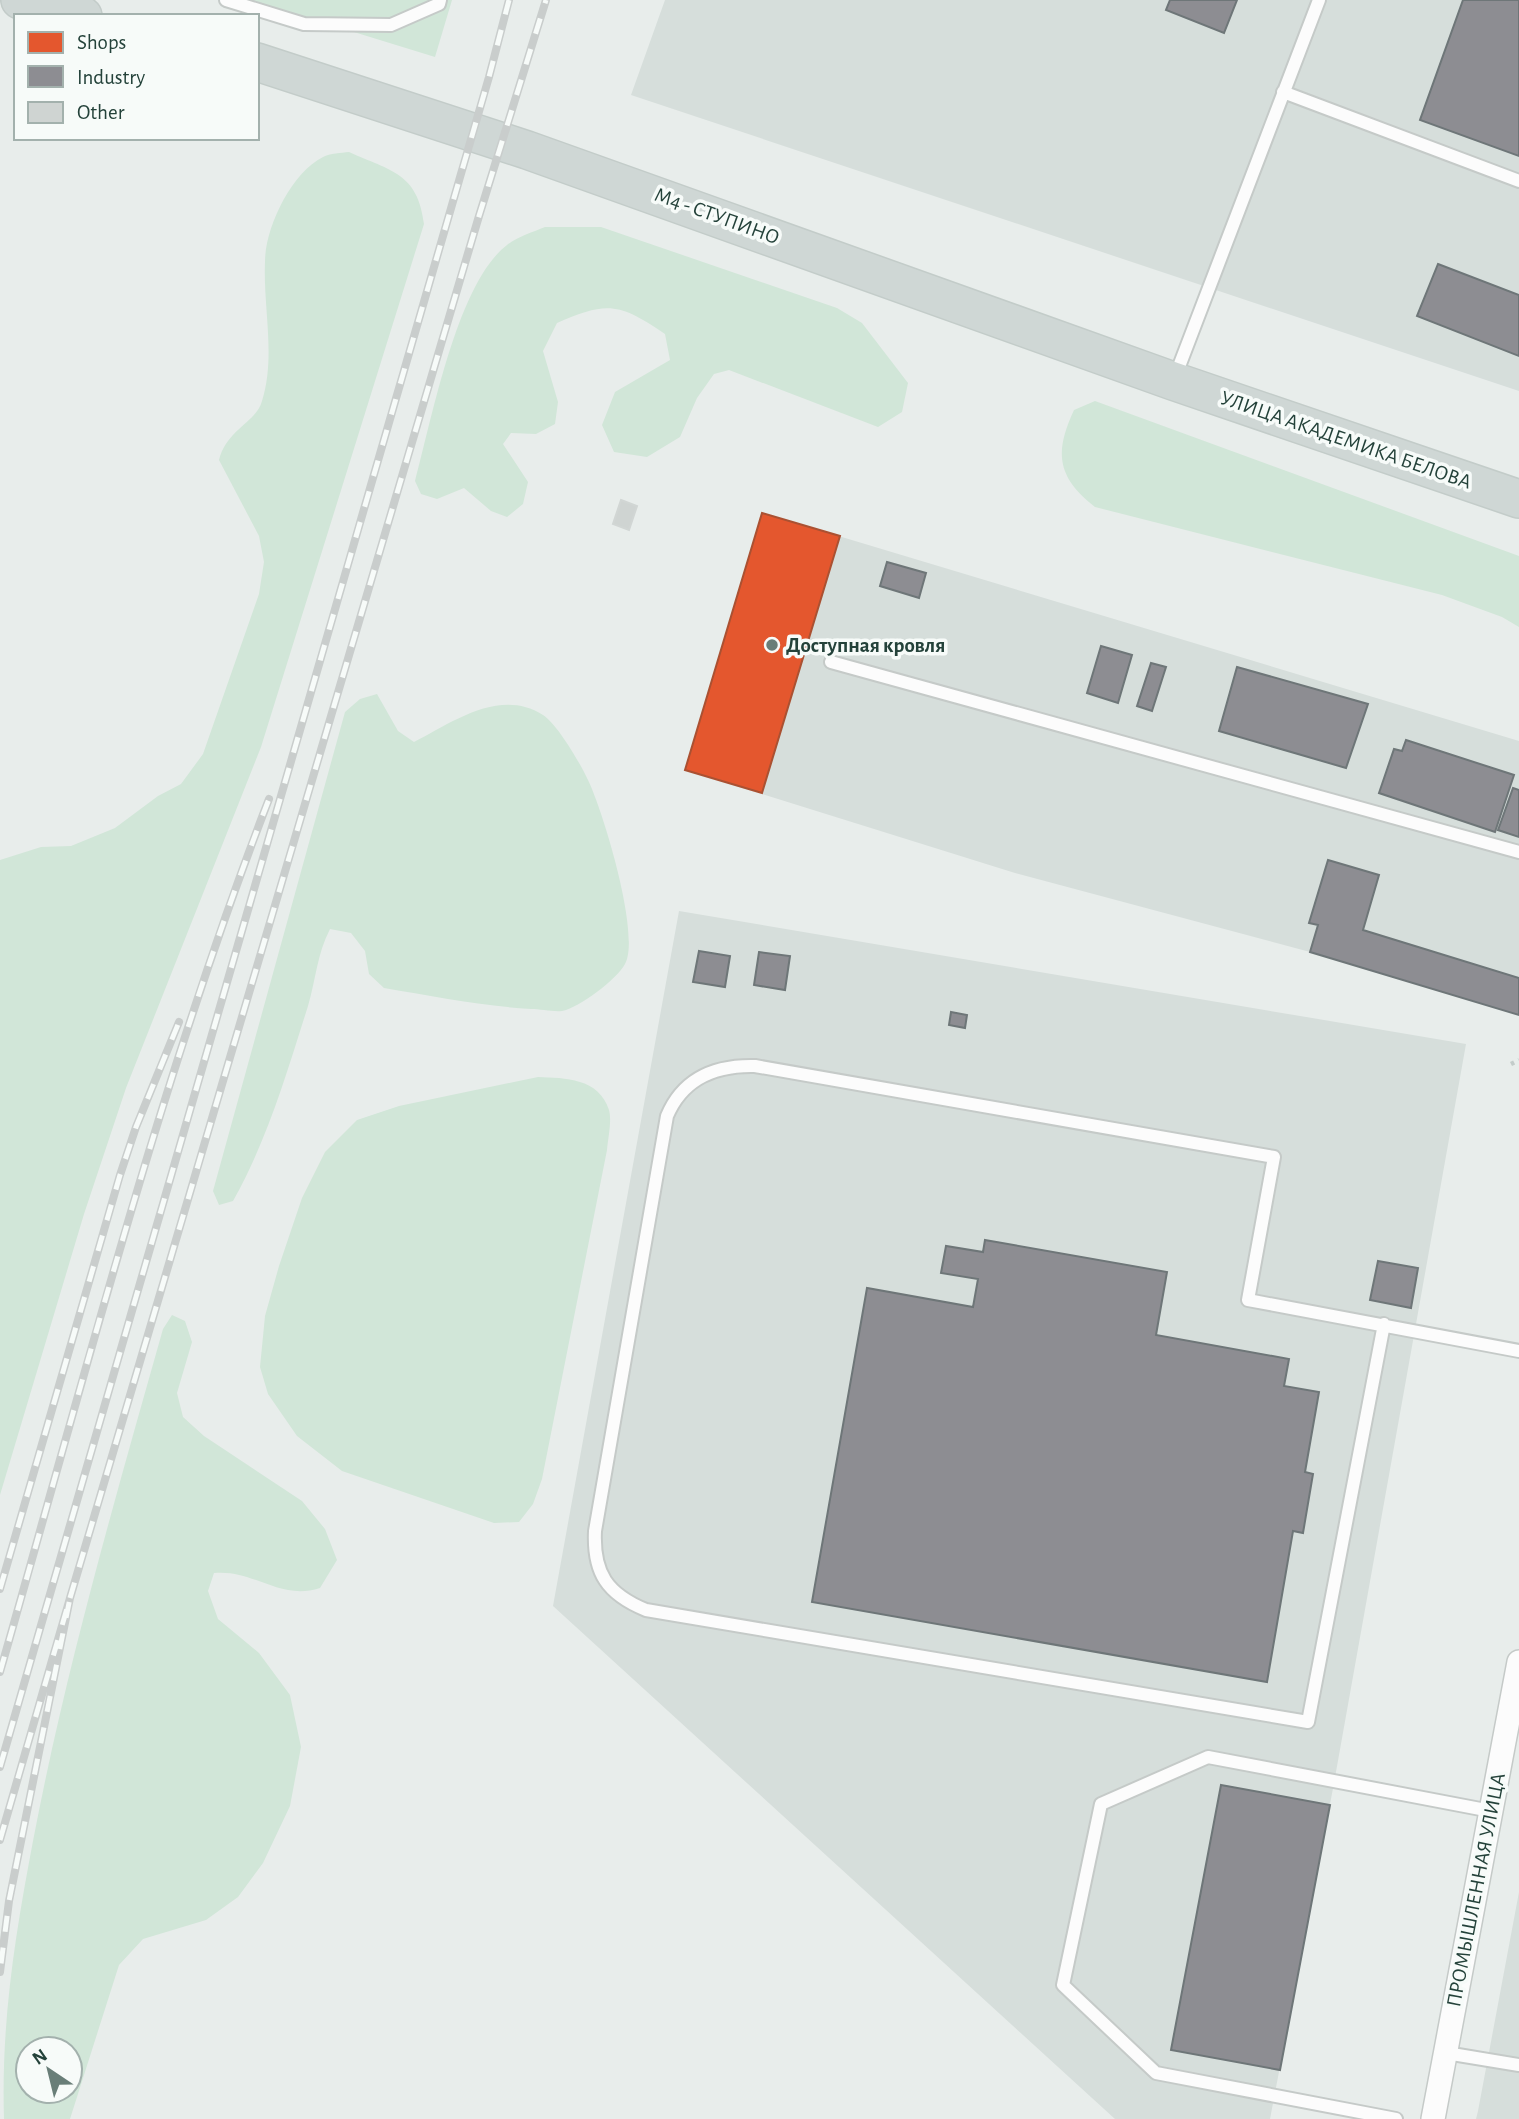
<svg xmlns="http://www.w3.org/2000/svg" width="1519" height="2119" font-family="'Alegreya Sans',sans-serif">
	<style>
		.built { fill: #d6dedb }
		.green { fill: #d1e6d8; fill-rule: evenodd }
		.shops { fill: #e4572e; stroke: #aa5132; stroke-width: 2 }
		.industry { fill: #8d8d92; stroke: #6e7678; stroke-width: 2 }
		.building { fill: #cfd4d2; stroke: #d1d6d4; stroke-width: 2 }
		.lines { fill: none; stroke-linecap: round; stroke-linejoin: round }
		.lane-casing { stroke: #c5cac8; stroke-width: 16 }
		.street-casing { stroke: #c5cac8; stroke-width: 26 }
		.primary-casing { stroke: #c3ccc9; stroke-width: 40 }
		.path { stroke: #c3ccca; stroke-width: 4.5; stroke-dasharray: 3.5 5; stroke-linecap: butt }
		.lane { stroke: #fcfcfc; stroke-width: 12 }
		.street { stroke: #fcfcfc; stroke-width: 23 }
		.primary { stroke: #cfd7d5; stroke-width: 37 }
		.rail-casing { stroke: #c9cdcc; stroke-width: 8 }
		.rail { stroke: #f7fbf9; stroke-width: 5; stroke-dasharray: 16; stroke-linecap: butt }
		.poi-dot { fill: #697e78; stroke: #f7fbf9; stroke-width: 2.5 }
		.labels { text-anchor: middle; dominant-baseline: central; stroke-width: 7; stroke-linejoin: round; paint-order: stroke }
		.street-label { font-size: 21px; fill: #24423a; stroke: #f7fbf9 }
		.poi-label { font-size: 21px; font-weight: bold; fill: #24423a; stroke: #f7fbf9; text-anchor: start }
	</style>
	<rect width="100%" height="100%" fill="#e8edeb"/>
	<path class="built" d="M665,0H1519V391L631,95Z
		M762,513L1519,741V1015L1310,952L1015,873L685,770Z
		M679,911L1466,1044L1334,1783L1270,2119H1115L553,1606Z
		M1519,1892V2119H1476L1478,2111Z"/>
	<path class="green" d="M250,0H452L435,57Z
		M349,152C391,171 418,173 424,224L261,747L126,1088L84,1214L0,1495V860L41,847L71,846L115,828L158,796L181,784L203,754L259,594L264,562L259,536L219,460C227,429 256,423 262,401C276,356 263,308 265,262C265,228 291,173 323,157C330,153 341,153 349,152Z
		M545,227H601L837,308L862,323L908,383L902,412L878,427L729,370L714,374L697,398L680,437L647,457L614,452L602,425L615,392L670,360L665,334C619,303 608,301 557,323L543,351L558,402L555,424L536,434L511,433L503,444L528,482L523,504L507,517L491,511L464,488L437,499L421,494L415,481C432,419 457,283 507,245C517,237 533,232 545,227Z
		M1095,401L1519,556V627L1502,617L1442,595L1095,507C1057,477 1054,453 1074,410Z
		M377,694L398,731L414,742C451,723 500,687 543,715C558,725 580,763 588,780C603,811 641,935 625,964C617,979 579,1008 562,1011C553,1012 540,1009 531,1009C481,1006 432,996 384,988L369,974L365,951L351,933L330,929C317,954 316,979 308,1006C287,1072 267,1141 233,1201L219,1205L213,1191L345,712L360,699Z
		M538,1077C565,1078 599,1078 609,1110C612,1121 608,1138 607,1150L542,1479L533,1504L519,1522L494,1523L342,1471L297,1436L268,1394L260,1367L265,1316L279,1266L302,1198L325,1152L357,1120L399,1106Z
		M172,1315L185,1321L192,1342L177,1393L183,1417L204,1436L302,1501L325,1529L337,1560L320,1588C279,1601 254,1569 214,1573L208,1591L218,1619L259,1653L290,1695L301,1747L290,1806L263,1863L238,1897L206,1920L143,1939L119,1965L70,2119H4C1,2022 15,1936 33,1841C66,1668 115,1499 163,1329ZM28,2049H70V2091H28Z"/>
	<path class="shops" d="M762,513L840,536L762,793L685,770Z"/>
	<path class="industry" d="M1170,0H1237L1224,33L1166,10Z
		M1463,0H1519V156L1420,120Z
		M1438,264L1519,295V356L1417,316Z
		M887,562L926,573L919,598L880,586Z
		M1101,646L1132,655L1118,703L1087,693Z
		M1151,663L1166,667L1152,711L1137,706Z
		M1237,667L1368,704L1346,768L1219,731Z
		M1406,740L1514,775L1495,832L1379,793L1394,749L1402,751Z
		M1513,788L1519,790V837L1498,830Z
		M1328,860L1379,875L1363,930L1519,978V1015L1310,952L1318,925L1309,923Z
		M699,951L730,956L725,987L693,982Z
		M759,952L790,956L785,990L754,985Z
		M951,1012L967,1015L965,1028L949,1025Z
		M985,1240L1167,1272L1156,1335L1289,1359L1284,1386L1319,1392L1305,1472L1313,1474L1303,1533L1293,1531L1267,1682L812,1602L867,1288L973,1307L978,1279L941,1273L946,1246L983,1252Z
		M1378,1261L1418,1268L1411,1308L1370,1300Z
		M1221,1785L1330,1805L1280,2070L1171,2050Z"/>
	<path class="building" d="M621,500L637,506L629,530L613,524Z"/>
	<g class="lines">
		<g class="lane-casing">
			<path id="lane" d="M226,0L304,24L391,25L439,4L440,0
				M1283,92L1519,181
				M1175,377L1319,0
				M831,662L1519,852
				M1384,1324L1308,1722L646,1610C607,1594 593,1573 595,1531L667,1116C683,1078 715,1065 755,1066L1274,1157L1248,1300L1519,1351
				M1446,2053L1519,2065
				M1396,2119L1156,2073L1063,1985L1101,1804L1208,1757L1491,1811"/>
		</g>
		<g class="street-casing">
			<path id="street" d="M1433,2119L1519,1662"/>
		</g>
		<g class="primary-casing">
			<path id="primary" d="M20,0L83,16
				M257,62L527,150L1173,381L1519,499"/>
		</g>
		<path class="path" d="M1511,1064L1519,1060"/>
		<use href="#lane" class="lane"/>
		<use href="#street" class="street"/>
		<use href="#primary" class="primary"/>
		<g class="rail-casing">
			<path id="rail" d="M0,1589L120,1175L136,1127L179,1022
				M70,1598L479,216L546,0
				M0,1672C84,1380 159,1083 269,799
				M0,1767L489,77L509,0
				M0,1840L70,1598L9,1901L0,1972"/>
		</g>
		<use href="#rail" class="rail"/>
	</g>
	<circle class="poi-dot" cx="772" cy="645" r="7"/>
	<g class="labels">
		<g class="street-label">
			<text transform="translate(717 216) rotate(20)">М4 - СТУПИНО</text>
			<text transform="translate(1346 440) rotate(19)">УЛИЦА АКАДЕМИКА БЕЛОВА</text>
			<text transform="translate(1476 1890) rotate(-79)">ПРОМЫШЛЕННАЯ УЛИЦА</text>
		</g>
		<g class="poi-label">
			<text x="786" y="645">Доступная кровля</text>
		</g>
	</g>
	<rect x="14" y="14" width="245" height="126" fill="#f7fbf9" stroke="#a3b1ad" stroke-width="2"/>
	<rect x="28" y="32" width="35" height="21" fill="#e4572e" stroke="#a3b1ad" stroke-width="2"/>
	<text x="77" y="49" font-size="21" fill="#24423a">Shops</text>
	<rect x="28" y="66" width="35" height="21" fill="#8d8d92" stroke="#a3b1ad" stroke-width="2"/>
	<text x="77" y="84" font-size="21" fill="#24423a">Industry</text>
	<rect x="28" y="102" width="35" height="21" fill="#cfd4d2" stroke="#a3b1ad" stroke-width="2"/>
	<text x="77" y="119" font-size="21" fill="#24423a">Other</text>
	<g transform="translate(49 2070) rotate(325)"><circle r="33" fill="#f7fbf9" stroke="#a3b1ad" stroke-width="2"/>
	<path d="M0-5L12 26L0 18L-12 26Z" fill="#697e78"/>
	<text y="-10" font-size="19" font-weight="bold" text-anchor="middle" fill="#24423a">N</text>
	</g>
</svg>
